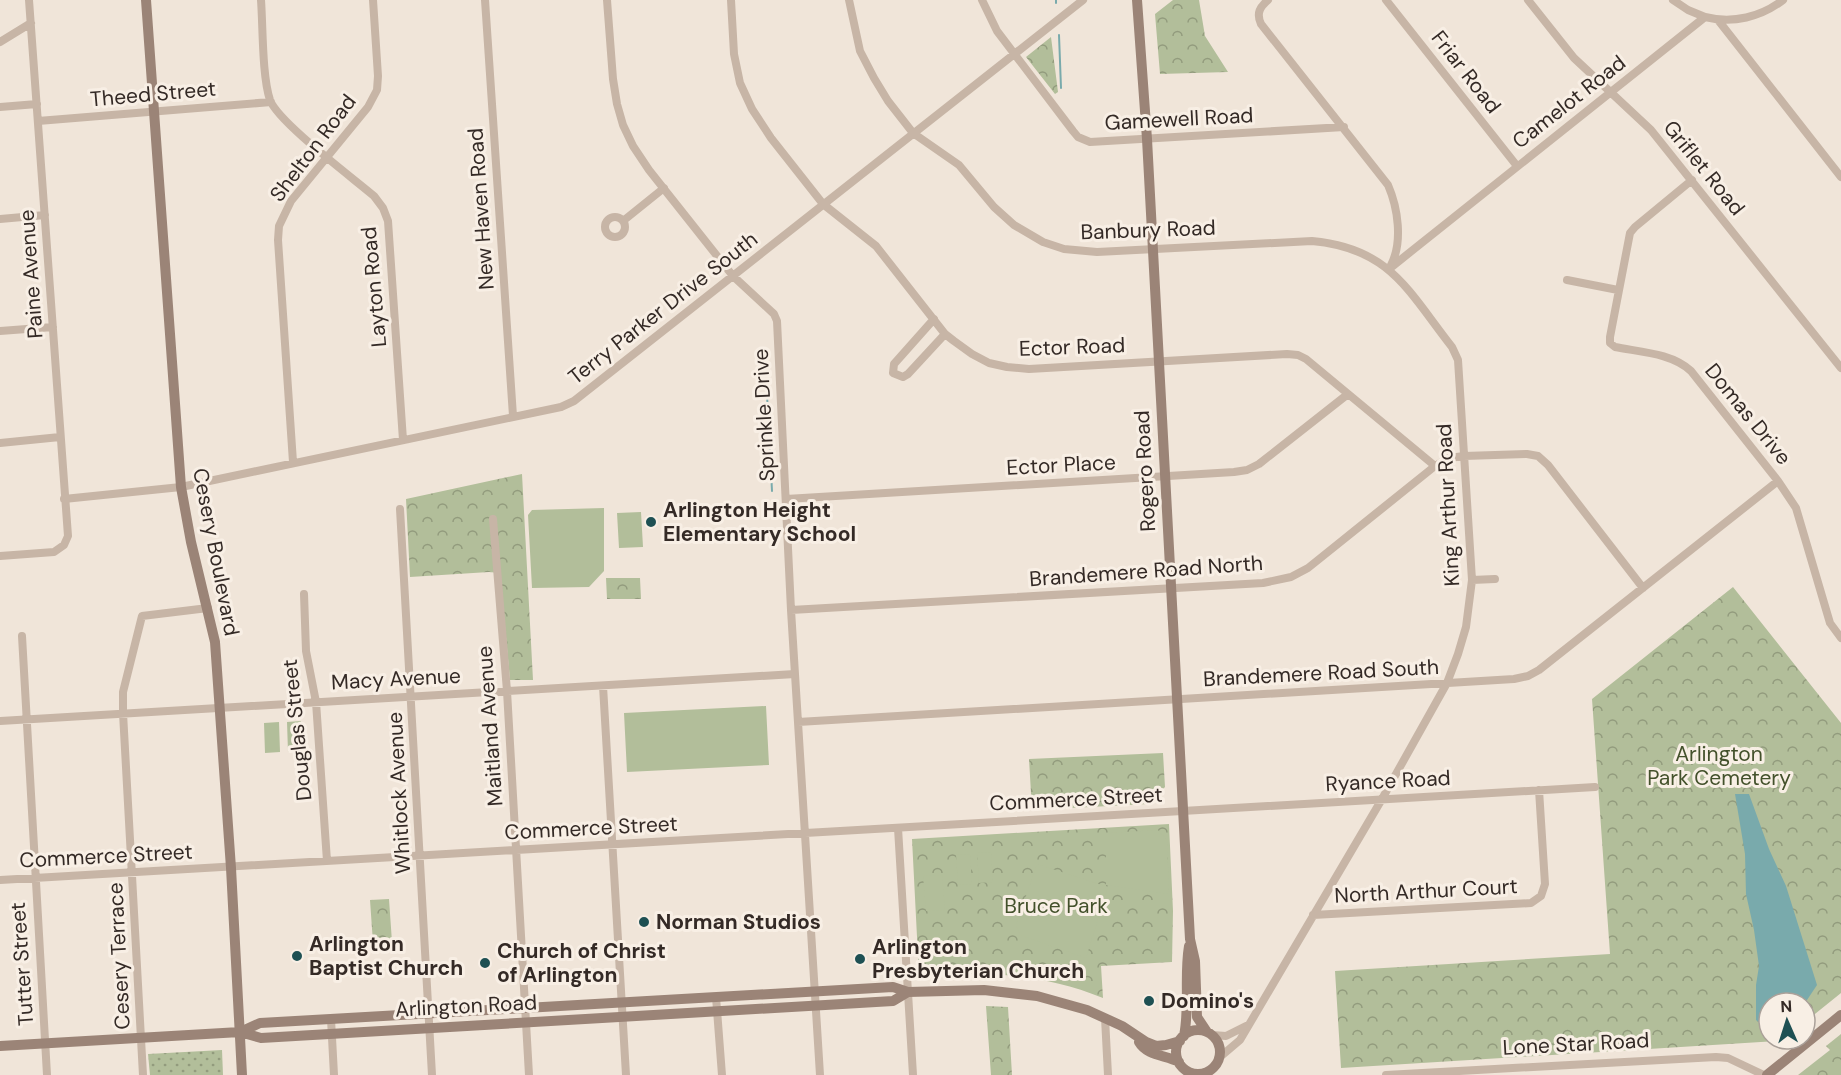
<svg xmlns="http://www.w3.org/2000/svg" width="1841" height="1075" font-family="'DM Sans',sans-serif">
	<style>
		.grass { fill: url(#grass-dots) }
		.forest { fill: url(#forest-crowns) }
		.pitch { fill: #b2be9a }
		.water { fill: #79aaac }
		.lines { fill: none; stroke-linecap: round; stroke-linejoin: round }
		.stream { stroke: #79aaac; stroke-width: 2 }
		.street { stroke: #c7b5a6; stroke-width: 8 }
		.secondary { stroke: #9b8477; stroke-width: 10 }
		.poi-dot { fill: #1e5053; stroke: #f8efe5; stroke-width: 2 }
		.labels { text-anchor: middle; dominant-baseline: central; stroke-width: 6; stroke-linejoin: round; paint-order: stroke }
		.street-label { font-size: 21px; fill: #342a26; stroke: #f8efe5 }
		.poi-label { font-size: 21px; font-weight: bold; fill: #342a26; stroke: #f8efe5; text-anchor: start }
		.park-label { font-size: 21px; fill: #43512b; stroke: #f8efe5 }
	</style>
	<defs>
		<pattern id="grass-dots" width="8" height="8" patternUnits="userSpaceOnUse" patternTransform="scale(1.5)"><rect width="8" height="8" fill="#b2be9a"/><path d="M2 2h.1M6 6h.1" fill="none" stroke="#929b7d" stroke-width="1.8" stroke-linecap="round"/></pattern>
		<pattern id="forest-crowns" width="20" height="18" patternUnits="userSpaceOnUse" patternTransform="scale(1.5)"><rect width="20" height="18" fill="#b2be9a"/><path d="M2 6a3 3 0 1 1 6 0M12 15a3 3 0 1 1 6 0" fill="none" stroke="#929b7d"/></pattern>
	</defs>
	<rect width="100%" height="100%" fill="#f0e5d9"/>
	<path class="grass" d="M222,1050L223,1075H150L148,1054Z"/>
	<path class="forest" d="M1173,0H1199L1205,36L1228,72L1160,74L1155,14Z
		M1051,37L1058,92L1055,94L1026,57Z
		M522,474L533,680H510L500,573L489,572L410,577L406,499Z
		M606,578H640L641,599H607Z
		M1733,587L1841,723V993L1805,1022V1003H1769V1039H1781L1777,1041L1341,1068L1335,971L1610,954L1592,699Z
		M1163,753L1165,787L1148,804L1032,810L1029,759Z
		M1169,824L1173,911L1172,962L1101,966L1103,998C1040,972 985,972 919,976L912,839Z
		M389,899L392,942L373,943L370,900Z
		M986,1006L1008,1007L1012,1075H991Z
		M1841,1034V1075H1798L1830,1050L1826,1046Z"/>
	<path class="pitch" d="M604,508V571L589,587L532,588L528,515L532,510Z
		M641,512L643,547L619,548L617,513Z
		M766,706L769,765L627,772L624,713Z
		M301,721L303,751L288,752L287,722Z
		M279,722L280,752L265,753L264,723Z
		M1158,830L1167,840L1169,894L1106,885V833Z
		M991,852L993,882L979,883L977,853Z
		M970,854L972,884L958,885L956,855Z
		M1037,864L1108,887L1086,958L1020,935L1016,925Z
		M942,875L945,910L926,911L923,876Z"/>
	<path class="water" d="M1735,794H1749L1769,849L1786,886L1817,985L1805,1003H1769V1023L1762,1025L1756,1020V985L1759,966L1754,930L1746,894L1745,854Z"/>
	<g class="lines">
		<path class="stream" d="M1056,0V3
			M1059,35L1061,88
			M767,395L772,491"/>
		<path class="street" d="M261,0C263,27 262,76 270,100C278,122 353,178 374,196L383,208L388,221L403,440
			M485,0L513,416
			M607,0L613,79L617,104L623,125L633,146L649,170L733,276L774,314L777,321L791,610L820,1075
			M731,0L734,54L740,83L752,109L771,138L823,204L876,246L945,334L954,341L972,354L989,363L1007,367L1029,369L1287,354L1298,355L1306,359L1435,466
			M849,0L860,51L874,78L888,101L913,133L959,165L994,207L1014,225L1043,242L1064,249L1097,252L1312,241C1390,248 1408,291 1452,347L1458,360L1472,580L1466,627L1458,654L1447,683L1382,799L1240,1040L1220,1057
			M982,0L997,31L1073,131L1078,137L1090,142L1344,127
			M1268,0C1260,7 1256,13 1261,24L1388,185C1398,208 1403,242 1391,265
			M1386,0L1517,166
			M1528,0L1574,58L1651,130L1841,368
			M1673,0L1688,10L1705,17
			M1718,20L1841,177
			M0,42L31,23
			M0,107L37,104
			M38,121L271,102
			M1692,180L1635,227L1630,233L1610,337V343L1615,347C1640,352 1672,353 1691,371L1778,481L1796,508L1830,623L1841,638
			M605 227a10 10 0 1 1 20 0a10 10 0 1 1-20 0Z
			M0,219L45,215
			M623,221L664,188
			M1389,269L1705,17C1733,24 1761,17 1783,0
			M1567,280L1618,290
			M934,319L894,364L893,373L903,377L908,374L945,334
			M0,331L53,327
			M0,443L60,437
			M293,462L278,240L279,226L291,201L368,107L377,90L378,76L373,0
			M64,499L181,487L561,407L574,401L1083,0
			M786,499L1234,472L1247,470L1259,464L1348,394
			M400,509L432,1075
			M493,519L507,691L529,1075
			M0,556L54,552L64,545L68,536L29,0
			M1472,580L1495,579
			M304,594L306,651L316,702L327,861
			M791,610L1263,583L1291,577L1308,568L1435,466L1449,458L1464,456L1527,454L1538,456L1548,465L1643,588
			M22,636L47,1075
			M603,686L626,1075
			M0,721L795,674
			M798,722L1514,679L1528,676L1539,670L1778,481
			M898,828L913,1075
			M0,880L1595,787
			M1313,915L1531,903L1541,896L1545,884L1539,790
			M716,997L722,1075
			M1105,1018L1108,1075
			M331,1019L334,1075
			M1212,1035L1226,1036L1246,1026
			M143,1075L123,713V692L142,616L208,608
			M1386,1075L1716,1057L1728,1058L1764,1075"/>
		<path class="secondary" d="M146,0L181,487L191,542L215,642L231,868L242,1075
			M1137,0L1147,139L1190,939L1195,961L1197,1017L1207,1032
			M1176 1052a22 22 0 1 1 44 0a22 22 0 1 1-44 0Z
			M240,1032L261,1038L893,1001L908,992
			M1184,1036C1190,1006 1184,976 1189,946
			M1139,1042C1147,1056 1166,1055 1179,1062
			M0,1046L240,1032L260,1023L893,987L908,992L984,990L1037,996L1087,1010L1122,1026L1146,1042L1156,1046L1166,1045L1180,1041
			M1767,1075L1841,1015"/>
	</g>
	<g class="poi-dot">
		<circle cx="651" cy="522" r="6"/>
		<circle cx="644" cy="922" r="6"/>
		<circle cx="297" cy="956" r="6"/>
		<circle cx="860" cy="959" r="6"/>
		<circle cx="485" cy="963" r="6"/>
		<circle cx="1149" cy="1001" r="6"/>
	</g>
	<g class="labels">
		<g class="street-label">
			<text transform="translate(1466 72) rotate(52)">Friar Road</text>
			<text transform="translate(153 94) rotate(-5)">Theed Street</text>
			<text transform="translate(1569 102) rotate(-38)">Camelot Road</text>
			<text transform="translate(1179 119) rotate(-3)">Gamewell Road</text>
			<text transform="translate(313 148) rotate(-53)">Shelton Road</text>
			<text transform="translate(1704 168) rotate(51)">Griflet Road</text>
			<text transform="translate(481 209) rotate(-94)">New Haven Road</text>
			<text transform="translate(1148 230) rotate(-2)">Banbury Road</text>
			<text transform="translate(31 274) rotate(-94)">Paine Avenue</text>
			<text transform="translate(374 287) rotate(-95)">Layton Road</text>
			<text transform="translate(663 308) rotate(-38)">Terry Parker Drive South</text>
			<text transform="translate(1072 347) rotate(-2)">Ector Road</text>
			<text transform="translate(1748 414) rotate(51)">Domas Drive</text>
			<text transform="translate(764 415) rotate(-93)">Sprinkle Drive</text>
			<text transform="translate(1061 465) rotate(-3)">Ector Place</text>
			<text transform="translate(1145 471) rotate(-93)">Rogero Road</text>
			<text transform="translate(1448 505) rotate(-93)">King Arthur Road</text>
			<text transform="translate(216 552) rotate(79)">Cesery Boulevard</text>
			<text transform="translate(1146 571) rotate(-4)">Brandemere Road North</text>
			<text transform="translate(1321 673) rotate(-3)">Brandemere Road South</text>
			<text transform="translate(396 679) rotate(-3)">Macy Avenue</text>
			<text transform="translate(490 726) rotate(-94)">Maitland Avenue</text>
			<text transform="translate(297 730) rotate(-96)">Douglas Street</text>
			<text transform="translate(1388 781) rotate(-3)">Ryance Road</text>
			<text transform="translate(399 793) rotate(-93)">Whitlock Avenue</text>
			<text transform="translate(1076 799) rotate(-3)">Commerce Street</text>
			<text transform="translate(591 828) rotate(-3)">Commerce Street</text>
			<text transform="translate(106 856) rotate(-3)">Commerce Street</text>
			<text transform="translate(1426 891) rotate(-3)">North Arthur Court</text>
			<text transform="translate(119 956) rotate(-93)">Cesery Terrace</text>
			<text transform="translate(22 964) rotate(-94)">Tutter Street</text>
			<text transform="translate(466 1006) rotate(-3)">Arlington Road</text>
			<text transform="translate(1576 1044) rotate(-3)">Lone Star Road</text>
		</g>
		<g class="poi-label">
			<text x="663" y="510">Arlington Height<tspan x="663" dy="24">Elementary School</tspan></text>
			<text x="656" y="922">Norman Studios</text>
			<text x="309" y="944">Arlington<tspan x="309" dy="24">Baptist Church</tspan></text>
			<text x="872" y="947">Arlington<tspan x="872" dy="24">Presbyterian Church</tspan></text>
			<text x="497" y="951">Church of Christ<tspan x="497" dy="24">of Arlington</tspan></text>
			<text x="1161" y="1001">Domino's</text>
		</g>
		<g class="park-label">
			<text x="1719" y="754">Arlington<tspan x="1719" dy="24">Park Cemetery</tspan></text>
			<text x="1056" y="906">Bruce Park</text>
		</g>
	</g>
	<g transform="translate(1787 1021) rotate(357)"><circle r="28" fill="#f8efe5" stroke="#aaa099" stroke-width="1.5"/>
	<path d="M0-4.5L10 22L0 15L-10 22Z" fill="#1e5053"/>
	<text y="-9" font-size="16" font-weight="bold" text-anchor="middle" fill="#342a26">N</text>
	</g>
</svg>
